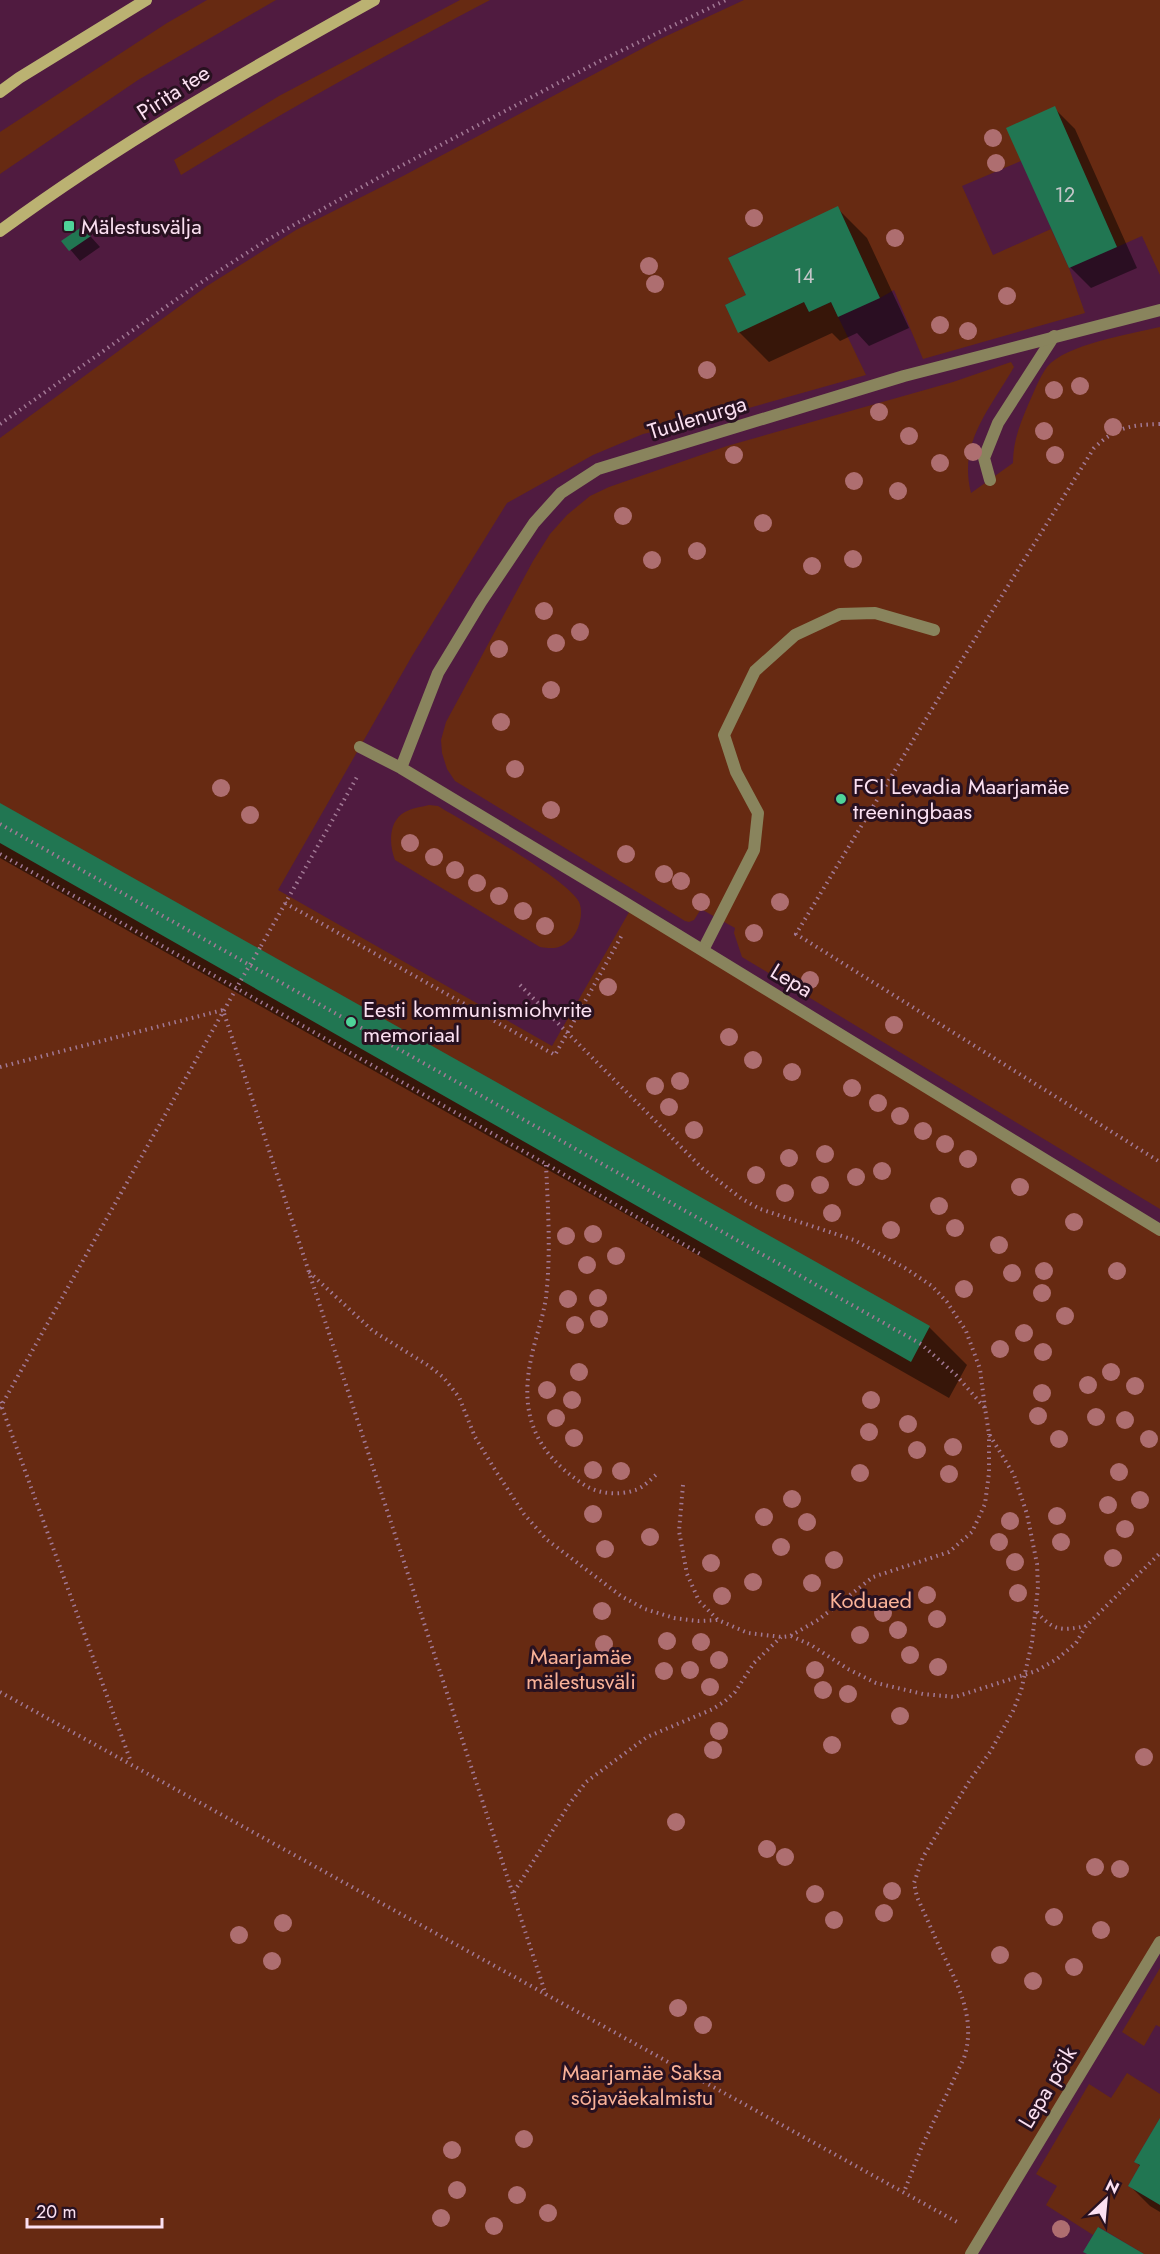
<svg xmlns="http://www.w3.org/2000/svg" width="1160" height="2254" font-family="Jost,sans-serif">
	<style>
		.green { fill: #672a12 }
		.shadow { fill: #0007 }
		.building { fill: #217652 }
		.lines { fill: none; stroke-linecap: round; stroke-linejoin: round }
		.path { stroke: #a27995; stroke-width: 4; stroke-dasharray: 1.5 4.5; stroke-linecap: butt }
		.service { stroke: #89845d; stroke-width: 12 }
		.minor { stroke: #89845d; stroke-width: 12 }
		.secondary { stroke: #bbb272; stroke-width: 12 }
		.path-bridge { stroke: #a27995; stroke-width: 4; stroke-dasharray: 1.5 4.5; stroke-linecap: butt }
		.tree { fill: #ae6e70 }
		.poi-dot { fill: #4fd399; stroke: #281120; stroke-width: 2 }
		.labels { text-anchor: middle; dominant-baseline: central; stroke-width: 6; stroke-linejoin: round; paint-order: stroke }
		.number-label { font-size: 20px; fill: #c4c6c9 }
		.street-label { font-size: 22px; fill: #fbe0f1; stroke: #281120 }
		.poi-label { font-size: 22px; fill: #fbe0f1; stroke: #281120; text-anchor: start }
		.park-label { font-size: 22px; fill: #fab298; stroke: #281120 }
	</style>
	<rect width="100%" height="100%" fill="#501b40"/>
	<path class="green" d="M207,0H276L138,80L0,174V132L167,23Z
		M460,0H490C385,55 281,113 181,175L174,160L279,96Z
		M744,0H1160V275L1142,236L1117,247L1054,107L1021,161L962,186L993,255L1051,229L1069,268L1085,313L923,359L894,290L880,298L838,207L729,257L746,295L725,305L738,332L804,302L809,312L831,302L866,375L706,420L643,434L593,455L507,503L412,656L278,890L552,1046L632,907L1160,1230V1942L971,2254H0V438L207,286L296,230L403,176L660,39Z
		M1160,327V1209L742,957L734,933L735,928L701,909L694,920L689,922L685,921L455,781L447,769L442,753L441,740L446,722L533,561L550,534L567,515L590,496L609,487L727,446L953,382L1011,362L1014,367C990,409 958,442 971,493L1013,463C1013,441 1020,424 1028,405C1034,392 1039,378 1047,367C1066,344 1131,334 1160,327Z
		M429,805L438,806C466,823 568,879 579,902C584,913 579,932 570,940C560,949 553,949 540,947L395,860C389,845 388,821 405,812C412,808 421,807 429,805Z
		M1160,1968V2027L1156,2025L1144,2046L1122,2032Z
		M1127,2073L1160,2094V2118L1134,2162L1140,2165L1128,2186L1160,2205V2254H1144L1099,2227L1093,2235L1046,2205L1057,2186L1036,2174L1089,2084L1111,2098Z"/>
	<path class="shadow" d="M1054,108L1075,129L1137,268L1091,288L1070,267Z
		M837,208L867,238L909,328L869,346L857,333L840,341L832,333L769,362L739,332L748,295Z
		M83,228L100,247L80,261L63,241Z
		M0,804L929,1327L967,1365L949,1398L0,858Z
		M1160,2121V2212L1150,2206L1130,2186L1141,2167L1136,2162Z"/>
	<path class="building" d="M1055,106L1117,247L1069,268L1006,128Z
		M838,206L880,298L838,317L831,302L809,312L804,302L738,333L725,305L746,295L728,258Z
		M83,226L91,236L69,251L61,241Z
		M0,803L930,1326L911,1362L0,843Z
		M1160,2118V2205L1128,2186L1140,2165L1134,2162Z
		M1098,2227L1144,2254H1087L1083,2252Z"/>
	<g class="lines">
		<path class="path" d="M0,424L194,287L267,240L378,178L600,61L726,0
			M1160,424C1130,425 1116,427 1094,448L958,666L796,934L1160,1162
			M0,824L921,1344L956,1375L985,1408L989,1434L1014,1475L1027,1514L1037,1564L1038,1587L1032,1642L1021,1691L1013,1711L990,1752L970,1780L923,1857L914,1883L917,1897C925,1914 932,1931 940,1948C957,1983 977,2018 964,2058L922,2146L904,2192
			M0,854L546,1164L702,1255
			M285,903L555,1055L622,935
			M261,946L357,777
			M520,985L702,1168L742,1199L760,1209L854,1240L905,1268L932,1286L947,1302L966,1331L980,1369L985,1408
			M0,1067L223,1010L546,1995
			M546,1165C548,1208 551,1254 546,1297C543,1319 535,1338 531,1359C519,1415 536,1453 583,1484C597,1494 619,1496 635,1490C643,1488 651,1479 657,1474
			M309,1272L373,1331L429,1366L443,1377L459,1397L475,1437L497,1473L524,1514L546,1539L621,1596L645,1609L674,1618L698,1621L718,1620
			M0,1402L131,1762
			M0,1408L241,980
			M683,1485L679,1531L687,1574L699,1601L718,1620L748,1633L782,1637L790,1636L818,1620L873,1577L949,1552L972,1532L985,1504L989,1473V1434
			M1037,1612C1053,1631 1062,1631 1086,1626
			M791,1636L811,1645L848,1669L876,1683L923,1694L955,1697L1036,1671L1057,1659L1076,1643L1086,1626L1160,1553
			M0,1692L957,2222
			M514,1892L570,1803L586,1782L647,1737L713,1709L725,1701L735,1692L754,1663L781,1637"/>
		<path class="service" d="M990,480L984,458L998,423L1054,336
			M703,950L754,850L758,813L736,772L724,735L755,671L795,635L840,614L875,613L934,630"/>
		<path class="minor" d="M360,747L401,768L617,898L1160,1230
			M401,768L438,673L481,602L534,523L561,493L598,469L904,376L1160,310
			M971,2254L1160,1942"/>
		<path class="secondary" d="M0,92L19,78L146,0
			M0,231C118,144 246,71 374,0"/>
		<path class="path-bridge" d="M241,980L261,946"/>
	</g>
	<g class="tree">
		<circle cx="993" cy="138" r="9"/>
		<circle cx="996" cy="163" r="9"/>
		<circle cx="754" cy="218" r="9"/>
		<circle cx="895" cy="238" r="9"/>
		<circle cx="649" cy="266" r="9"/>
		<circle cx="655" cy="284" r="9"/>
		<circle cx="1007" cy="296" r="9"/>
		<circle cx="940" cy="325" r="9"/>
		<circle cx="968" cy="331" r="9"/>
		<circle cx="707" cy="370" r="9"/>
		<circle cx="1080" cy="386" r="9"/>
		<circle cx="1054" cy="390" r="9"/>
		<circle cx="879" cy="412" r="9"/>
		<circle cx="1113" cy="427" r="9"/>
		<circle cx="1044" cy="431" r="9"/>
		<circle cx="909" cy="436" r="9"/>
		<circle cx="973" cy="452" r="9"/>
		<circle cx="734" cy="455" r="9"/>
		<circle cx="1055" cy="455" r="9"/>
		<circle cx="940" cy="463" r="9"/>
		<circle cx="854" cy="481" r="9"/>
		<circle cx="898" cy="491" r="9"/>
		<circle cx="623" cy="516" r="9"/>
		<circle cx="763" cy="523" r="9"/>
		<circle cx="697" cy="551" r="9"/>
		<circle cx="853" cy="559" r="9"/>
		<circle cx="652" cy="560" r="9"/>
		<circle cx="812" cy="566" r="9"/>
		<circle cx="544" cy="611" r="9"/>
		<circle cx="580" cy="632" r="9"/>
		<circle cx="556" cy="643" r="9"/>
		<circle cx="499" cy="649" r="9"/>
		<circle cx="551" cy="690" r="9"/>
		<circle cx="501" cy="722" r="9"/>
		<circle cx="515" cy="769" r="9"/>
		<circle cx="221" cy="788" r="9"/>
		<circle cx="551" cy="810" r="9"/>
		<circle cx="250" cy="815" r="9"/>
		<circle cx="410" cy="843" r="9"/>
		<circle cx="626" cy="854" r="9"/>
		<circle cx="434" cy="857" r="9"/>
		<circle cx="455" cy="870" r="9"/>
		<circle cx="664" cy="874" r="9"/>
		<circle cx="681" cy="881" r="9"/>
		<circle cx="477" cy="883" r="9"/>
		<circle cx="499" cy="896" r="9"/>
		<circle cx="701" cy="902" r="9"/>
		<circle cx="780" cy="902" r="9"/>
		<circle cx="523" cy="911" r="9"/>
		<circle cx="545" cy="926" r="9"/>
		<circle cx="754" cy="933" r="9"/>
		<circle cx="810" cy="980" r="9"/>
		<circle cx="608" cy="987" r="9"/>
		<circle cx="894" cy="1025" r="9"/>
		<circle cx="729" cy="1037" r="9"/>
		<circle cx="753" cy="1060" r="9"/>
		<circle cx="792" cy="1072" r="9"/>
		<circle cx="680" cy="1081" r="9"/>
		<circle cx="655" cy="1086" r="9"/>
		<circle cx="852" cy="1088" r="9"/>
		<circle cx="878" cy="1103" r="9"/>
		<circle cx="669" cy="1107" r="9"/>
		<circle cx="900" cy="1116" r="9"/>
		<circle cx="694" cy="1130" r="9"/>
		<circle cx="923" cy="1131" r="9"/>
		<circle cx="945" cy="1144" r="9"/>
		<circle cx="825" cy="1154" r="9"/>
		<circle cx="789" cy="1158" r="9"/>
		<circle cx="968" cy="1159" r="9"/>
		<circle cx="882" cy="1171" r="9"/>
		<circle cx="756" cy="1175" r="9"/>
		<circle cx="856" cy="1177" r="9"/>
		<circle cx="820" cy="1185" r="9"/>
		<circle cx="1020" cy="1187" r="9"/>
		<circle cx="785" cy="1193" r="9"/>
		<circle cx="939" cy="1206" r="9"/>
		<circle cx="832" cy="1213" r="9"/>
		<circle cx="1074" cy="1222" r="9"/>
		<circle cx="955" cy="1228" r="9"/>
		<circle cx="891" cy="1230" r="9"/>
		<circle cx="593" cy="1234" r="9"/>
		<circle cx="566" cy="1236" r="9"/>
		<circle cx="999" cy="1245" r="9"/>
		<circle cx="616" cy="1256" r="9"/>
		<circle cx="587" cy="1265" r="9"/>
		<circle cx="1044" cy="1271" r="9"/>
		<circle cx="1117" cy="1271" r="9"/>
		<circle cx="1012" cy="1273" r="9"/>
		<circle cx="964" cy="1289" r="9"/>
		<circle cx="1042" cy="1293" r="9"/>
		<circle cx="598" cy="1298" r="9"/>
		<circle cx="568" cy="1299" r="9"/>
		<circle cx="1065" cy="1316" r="9"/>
		<circle cx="599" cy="1319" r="9"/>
		<circle cx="575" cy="1325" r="9"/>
		<circle cx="1024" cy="1333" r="9"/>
		<circle cx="1000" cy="1349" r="9"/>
		<circle cx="1043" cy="1352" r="9"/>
		<circle cx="579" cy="1372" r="9"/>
		<circle cx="1111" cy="1372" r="9"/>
		<circle cx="1088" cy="1385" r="9"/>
		<circle cx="1135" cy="1386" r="9"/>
		<circle cx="547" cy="1390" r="9"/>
		<circle cx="1042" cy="1393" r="9"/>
		<circle cx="572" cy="1400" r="9"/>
		<circle cx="871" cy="1400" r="9"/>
		<circle cx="1038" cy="1416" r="9"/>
		<circle cx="1096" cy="1417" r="9"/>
		<circle cx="556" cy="1418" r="9"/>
		<circle cx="1125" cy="1420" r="9"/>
		<circle cx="908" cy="1424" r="9"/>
		<circle cx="869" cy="1432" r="9"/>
		<circle cx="574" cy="1438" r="9"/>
		<circle cx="1059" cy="1439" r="9"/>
		<circle cx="1149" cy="1439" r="9"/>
		<circle cx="953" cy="1447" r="9"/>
		<circle cx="917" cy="1450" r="9"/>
		<circle cx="593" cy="1470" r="9"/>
		<circle cx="621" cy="1471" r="9"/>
		<circle cx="1119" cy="1472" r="9"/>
		<circle cx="860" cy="1473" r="9"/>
		<circle cx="949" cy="1474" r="9"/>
		<circle cx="792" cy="1499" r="9"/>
		<circle cx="1140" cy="1500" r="9"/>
		<circle cx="1108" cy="1505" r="9"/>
		<circle cx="593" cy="1514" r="9"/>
		<circle cx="1057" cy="1516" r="9"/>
		<circle cx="764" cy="1517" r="9"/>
		<circle cx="1010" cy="1521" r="9"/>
		<circle cx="807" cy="1522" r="9"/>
		<circle cx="1125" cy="1529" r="9"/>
		<circle cx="650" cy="1537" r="9"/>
		<circle cx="999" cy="1542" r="9"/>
		<circle cx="1061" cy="1542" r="9"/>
		<circle cx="781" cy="1547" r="9"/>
		<circle cx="605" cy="1549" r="9"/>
		<circle cx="1113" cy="1558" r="9"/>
		<circle cx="834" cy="1560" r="9"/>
		<circle cx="1015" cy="1562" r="9"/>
		<circle cx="711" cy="1563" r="9"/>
		<circle cx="753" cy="1582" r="9"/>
		<circle cx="812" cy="1583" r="9"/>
		<circle cx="1018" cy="1593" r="9"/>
		<circle cx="927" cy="1595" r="9"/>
		<circle cx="722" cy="1596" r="9"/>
		<circle cx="602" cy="1611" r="9"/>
		<circle cx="883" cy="1613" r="9"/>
		<circle cx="937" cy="1619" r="9"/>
		<circle cx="898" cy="1630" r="9"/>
		<circle cx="860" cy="1635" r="9"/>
		<circle cx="667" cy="1641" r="9"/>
		<circle cx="701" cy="1642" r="9"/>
		<circle cx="604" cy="1644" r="9"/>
		<circle cx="910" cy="1655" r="9"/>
		<circle cx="719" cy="1660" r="9"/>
		<circle cx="938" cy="1667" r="9"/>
		<circle cx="690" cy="1670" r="9"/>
		<circle cx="815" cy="1670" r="9"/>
		<circle cx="664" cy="1671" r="9"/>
		<circle cx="710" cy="1687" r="9"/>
		<circle cx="823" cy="1690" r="9"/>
		<circle cx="848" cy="1694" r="9"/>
		<circle cx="900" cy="1716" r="9"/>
		<circle cx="719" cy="1731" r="9"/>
		<circle cx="832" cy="1745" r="9"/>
		<circle cx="713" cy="1750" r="9"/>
		<circle cx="1144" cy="1757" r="9"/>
		<circle cx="676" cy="1822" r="9"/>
		<circle cx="767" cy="1849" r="9"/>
		<circle cx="785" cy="1857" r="9"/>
		<circle cx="1095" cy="1867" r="9"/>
		<circle cx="1120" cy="1869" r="9"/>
		<circle cx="892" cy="1891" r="9"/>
		<circle cx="815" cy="1894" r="9"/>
		<circle cx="884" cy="1913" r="9"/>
		<circle cx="1054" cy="1917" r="9"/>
		<circle cx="834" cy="1920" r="9"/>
		<circle cx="283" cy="1923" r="9"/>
		<circle cx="1101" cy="1930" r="9"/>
		<circle cx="239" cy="1935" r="9"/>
		<circle cx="1000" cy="1955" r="9"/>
		<circle cx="272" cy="1961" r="9"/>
		<circle cx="1074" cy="1967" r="9"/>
		<circle cx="1033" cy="1981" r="9"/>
		<circle cx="678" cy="2008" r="9"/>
		<circle cx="703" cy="2025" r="9"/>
		<circle cx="524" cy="2139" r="9"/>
		<circle cx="452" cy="2150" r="9"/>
		<circle cx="457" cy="2190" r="9"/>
		<circle cx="517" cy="2195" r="9"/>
		<circle cx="548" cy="2213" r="9"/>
		<circle cx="441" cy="2218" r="9"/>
		<circle cx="494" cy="2226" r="9"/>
		<circle cx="1061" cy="2229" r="9"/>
	</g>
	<g class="poi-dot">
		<rect x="63" y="220" width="12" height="12" rx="3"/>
		<circle cx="841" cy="799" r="6"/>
		<circle cx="351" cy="1022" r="6"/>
	</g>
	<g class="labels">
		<g class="number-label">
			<text x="1065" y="195">12</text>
			<text x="804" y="276">14</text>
		</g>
		<g class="street-label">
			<text transform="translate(173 92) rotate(-33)">Pirita tee</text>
			<text transform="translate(697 417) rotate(-17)">Tuulenurga</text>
			<text transform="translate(792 980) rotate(31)">Lepa</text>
			<text transform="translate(1047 2087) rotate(-59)">Lepa põik</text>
		</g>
		<g class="poi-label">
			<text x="81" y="226">Mälestusvälja</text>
			<text x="853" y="786">FCI Levadia Maarjamäe<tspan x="853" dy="25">treeningbaas</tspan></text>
			<text x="363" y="1009">Eesti kommunismiohvrite<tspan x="363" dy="25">memoriaal</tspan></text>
		</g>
		<g class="park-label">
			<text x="871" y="1600">Koduaed</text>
			<text x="581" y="1656">Maarjamäe<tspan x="581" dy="25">mälestusväli</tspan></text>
			<text x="642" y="2072">Maarjamäe Saksa<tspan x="642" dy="25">sõjaväekalmistu</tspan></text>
		</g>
	</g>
	<g transform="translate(1106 2200) rotate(26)" stroke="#281120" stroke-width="4.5" paint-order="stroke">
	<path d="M0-4.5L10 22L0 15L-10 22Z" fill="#fbe0f1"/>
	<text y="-9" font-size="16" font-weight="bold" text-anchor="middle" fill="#fbe0f1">N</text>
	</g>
	<path d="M27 2218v9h135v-9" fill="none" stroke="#fbe0f1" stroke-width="3"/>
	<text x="36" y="2218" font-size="18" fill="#fbe0f1" stroke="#281120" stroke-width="4.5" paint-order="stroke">20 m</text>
</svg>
